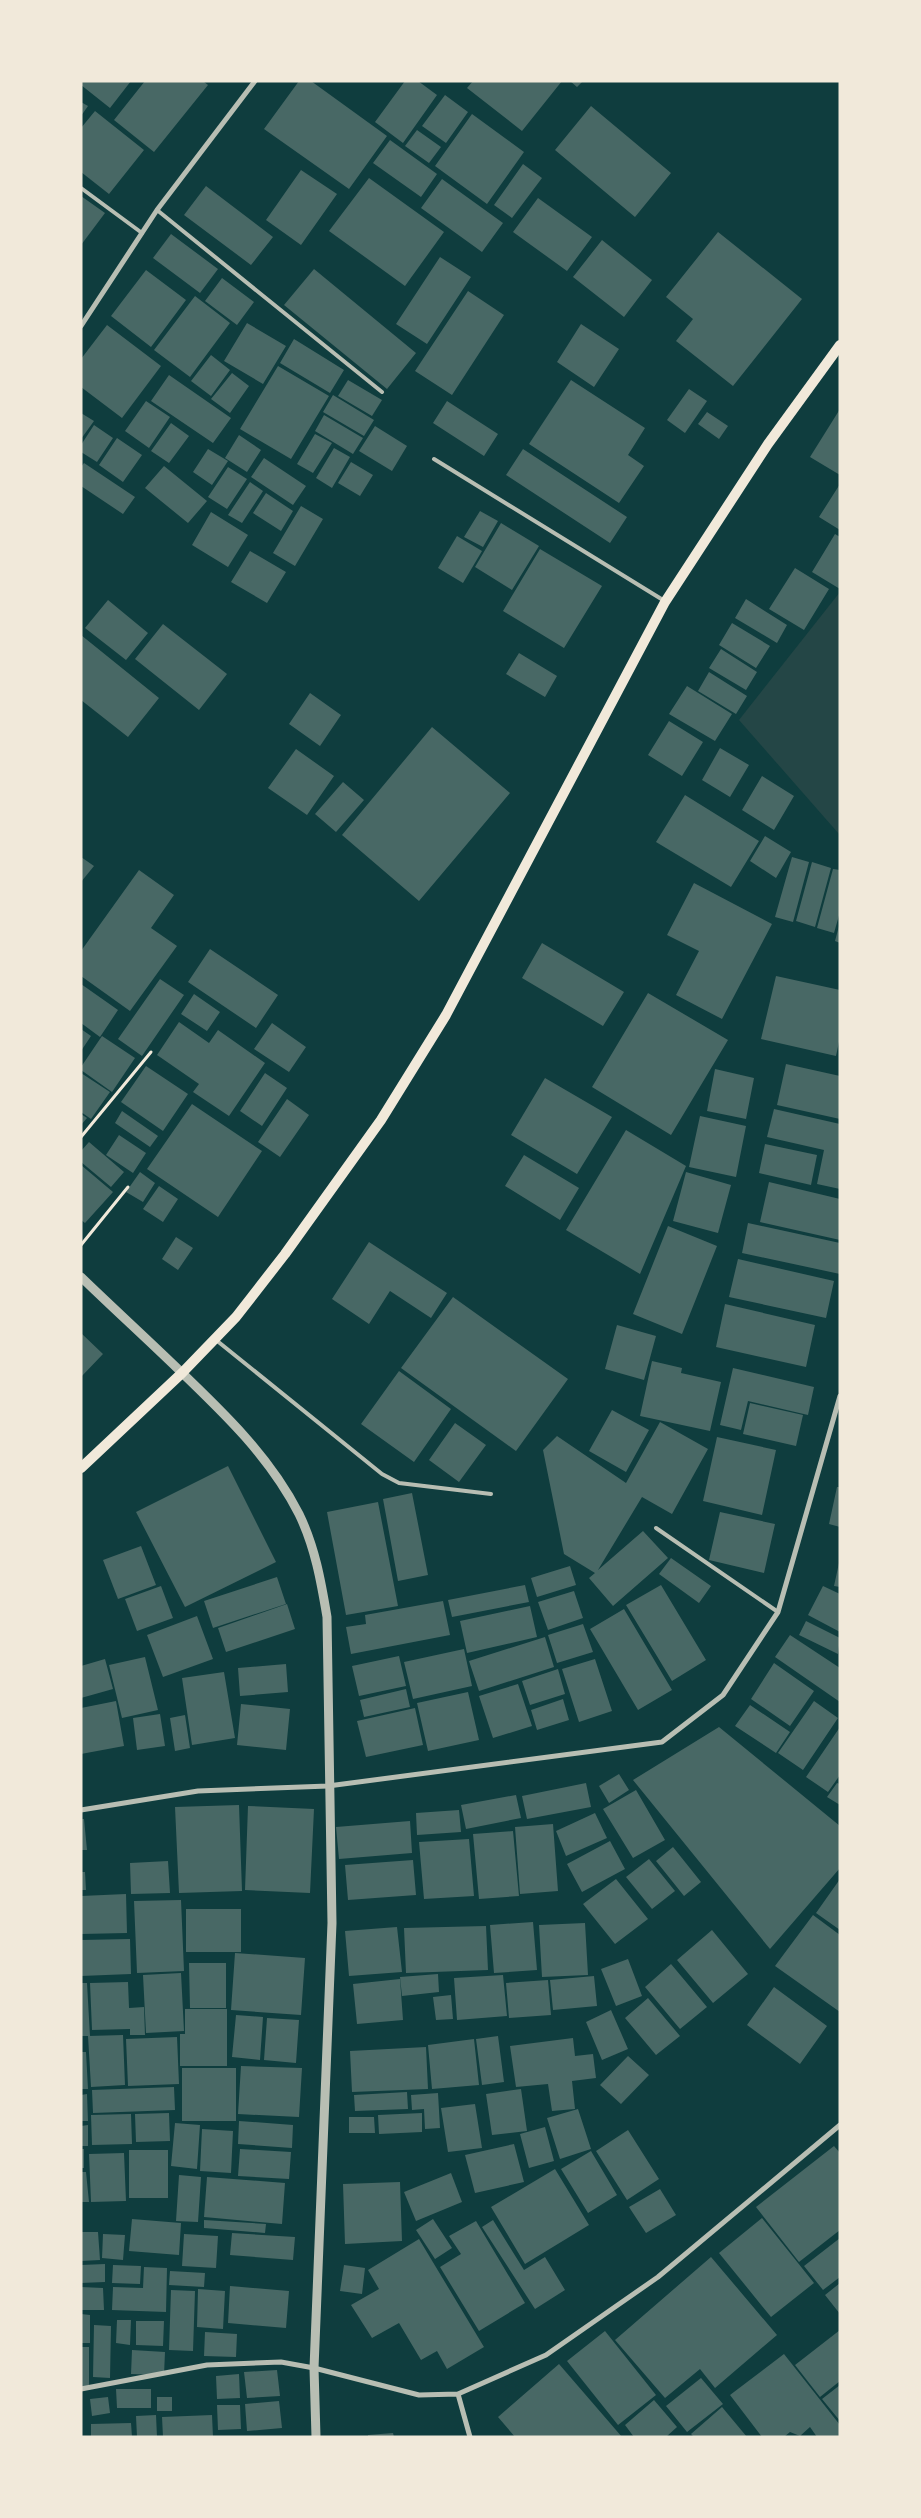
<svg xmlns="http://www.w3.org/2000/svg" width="921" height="2518" font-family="'IBM Plex Serif',serif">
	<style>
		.green { fill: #244646 }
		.building { fill: #486865 }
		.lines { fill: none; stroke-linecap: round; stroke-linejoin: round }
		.path { stroke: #f1e9da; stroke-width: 3 }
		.service { stroke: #b8beb3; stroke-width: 4 }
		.minor { stroke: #b8beb3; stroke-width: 5 }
		.tertiary { stroke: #b8beb3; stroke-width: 9 }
		.secondary { stroke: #f1e9da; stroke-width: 10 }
	</style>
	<rect width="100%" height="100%" fill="#0f3d3e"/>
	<path class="green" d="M840,592V833L839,834L739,720Z"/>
	<path class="building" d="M81,81H131L110,108L81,85Z
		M145,81H203L208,85L154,152L114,120Z
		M299,81H311L387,136L349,189L264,129Z
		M405,81H418L437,95L403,143L375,122Z
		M473,81H562L522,131L467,88Z
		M570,81H583L577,87Z
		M445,95L468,112L446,143L422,126Z
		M81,102L88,106L81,116Z
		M591,106L671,173L635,217L555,150Z
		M95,111L144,150L109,194L81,172V128Z
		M472,114L524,152L487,204L435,166Z
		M417,130L441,147L429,163L405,146Z
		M390,140L437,174L421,197L373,163Z
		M523,164L542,178L512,218L494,205Z
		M301,170L337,194L301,245L266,220Z
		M369,178L444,232L405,286L329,231Z
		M442,179L503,223L482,252L421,208Z
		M206,186L273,237L251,265L184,215Z
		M81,196L105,213L81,245Z
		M538,198L592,237L567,271L513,232Z
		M718,232L802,299L733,386L676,341L693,319L666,297Z
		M171,234L218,269L200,293L153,258Z
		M602,240L652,280L624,317L573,277Z
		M440,257L471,277L427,344L396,324Z
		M314,269L416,353L387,389L284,305Z
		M146,270L186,300L151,347L111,316Z
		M222,278L254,302L237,325L205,301Z
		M468,291L504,315L452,395L415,371Z
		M195,296L230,323L190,377L154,350Z
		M247,323L286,346L263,384L224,361Z
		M581,324L619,349L594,387L557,362Z
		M107,325L161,366L122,418L81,387V359Z
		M294,339L344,370L330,393L280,363Z
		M211,355L230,370L211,396L191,381Z
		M278,366L329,396L291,459L240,429Z
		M232,373L249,386L230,413L211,399Z
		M169,375L231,418L213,443L151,401Z
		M348,380L382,400L372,416L338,396Z
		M571,380L645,428L628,455L644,466L619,503L529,444Z
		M689,389L707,401L685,433L667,420Z
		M333,395L374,420L364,436L323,412Z
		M146,401L170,417L149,448L125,431Z
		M447,401L498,434L484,456L433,423Z
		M840,409V475L810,457Z
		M707,412L728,426L719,439L698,424Z
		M81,413L94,421L81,439Z
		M324,415L363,438L353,454L315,431Z
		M171,423L189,436L169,463L151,451Z
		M94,425L113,438L97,462L81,452V445Z
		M375,426L407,446L392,471L359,451Z
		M315,434L332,443L313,473L297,464Z
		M239,435L261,450L247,472L225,458Z
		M117,438L142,455L123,482L99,465Z
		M334,448L350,457L332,488L316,478Z
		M208,449L228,461L212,485L193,472Z
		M523,449L627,517L610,543L506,475Z
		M264,458L306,486L293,505L251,477Z
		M351,462L373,475L360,496L338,483Z
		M84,463L135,497L123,514L81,486V467Z
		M164,466L207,501L188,523L145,488Z
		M228,467L247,479L227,509L208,497Z
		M250,482L263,491L242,523L228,515Z
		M840,484V530L819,517Z
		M266,493L293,511L281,531L253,513Z
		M301,506L323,519L295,566L273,553Z
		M480,511L498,521L483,547L464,537Z
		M211,512L248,535L228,567L192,545Z
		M501,523L539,546L512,590L475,567Z
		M835,534L840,537V589L812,572Z
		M457,536L482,551L463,583L438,568Z
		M540,549L602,586L564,648L503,611Z
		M250,551L286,572L267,603L231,582Z
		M795,568L829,589L804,630L769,609Z
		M746,599L787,625L777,643L735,618Z
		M108,600L148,633L126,660L85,628Z
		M732,623L770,646L756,668L719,645Z
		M163,624L227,674L199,710L135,659Z
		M81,635L159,698L128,737L81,700Z
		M721,649L757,672L746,690L709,668Z
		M519,653L557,676L545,697L506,674Z
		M709,672L747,696L736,714L698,691Z
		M687,686L732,714L715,741L669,714Z
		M310,693L341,715L320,746L289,724Z
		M669,721L703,742L682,776L648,755Z
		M432,727L510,793L419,901L342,835Z
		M720,748L749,765L730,797L702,780Z
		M296,749L334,776L307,815L268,788Z
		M762,776L794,796L774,830L742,810Z
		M343,782L364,800L336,832L315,814Z
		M685,795L759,841L731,887L656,842Z
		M765,836L791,852L776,878L750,861Z
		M81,857L94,866L81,882Z
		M792,857L809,862L793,922L775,917Z
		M812,862L831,868L815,927L796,921Z
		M833,869L840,870V912L834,933L817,928Z
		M139,870L174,895L151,928L177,946L130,1011L81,976V951Z
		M694,883L772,924L722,1019L676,995L699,951L667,935Z
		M839,926H840V943L835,941Z
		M542,943L624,992L603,1026L522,978Z
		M210,949L278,995L256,1028L188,982Z
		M776,976L840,990V1037L836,1056L761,1039Z
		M160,979L184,995L142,1056L118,1039Z
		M81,984L118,1010L100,1037L81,1023Z
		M648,993L728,1040L671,1135L592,1087Z
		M194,994L220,1012L207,1031L181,1014Z
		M179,1022L209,1043L218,1030L265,1063L229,1116L193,1092L199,1084L157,1055Z
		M272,1023L306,1047L289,1072L254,1049Z
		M81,1029L91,1036L81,1051Z
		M102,1036L135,1058L112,1092L81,1070V1067Z
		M786,1064L840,1076V1119L777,1105Z
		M146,1066L188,1094L163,1131L121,1102Z
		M715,1069L754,1078L746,1119L707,1111Z
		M81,1073L110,1092L91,1119L81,1112Z
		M265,1073L287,1088L262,1126L240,1111Z
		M545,1078L612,1117L577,1174L511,1135Z
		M287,1099L309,1115L280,1157L258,1142Z
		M192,1104L262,1151L218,1217L147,1169Z
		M774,1109L840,1124V1189L817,1184L824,1150L767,1137Z
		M122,1111L158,1136L150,1147L115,1123Z
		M81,1114L87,1118L81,1125Z
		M700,1116L746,1126L736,1177L689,1167Z
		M626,1130L686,1166L640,1274L566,1230Z
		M119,1135L146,1153L133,1173L106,1155Z
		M89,1142L124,1172L111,1187L81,1162V1151Z
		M765,1144L817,1155L811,1185L759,1173Z
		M524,1155L579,1188L560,1220L505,1186Z
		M81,1165L113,1192L85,1223L81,1220Z
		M140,1172L155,1183L143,1202L126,1192Z
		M686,1172L731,1185L718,1233L673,1221Z
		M769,1182L840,1199V1240L760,1222Z
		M159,1186L178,1199L163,1222L143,1209Z
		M748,1223L840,1243V1274L742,1253Z
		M668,1226L717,1246L682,1334L633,1314Z
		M176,1237L193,1248L178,1270L162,1259Z
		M369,1242L447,1293L431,1318L390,1291L369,1324L332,1299Z
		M738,1259L834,1281L826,1318L729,1297Z
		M453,1297L568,1379L516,1451L401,1368Z
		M725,1304L815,1325L806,1367L716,1347Z
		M617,1325L656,1336L644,1380L605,1369Z
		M81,1333L103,1354L81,1377Z
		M652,1361L682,1368L681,1373L721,1382L710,1431L640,1416Z
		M733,1368L814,1387L808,1415L748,1401L741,1430L720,1425Z
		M399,1371L451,1409L414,1462L361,1424Z
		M750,1403L803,1415L796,1446L743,1434Z
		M612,1410L649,1430L626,1472L589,1451Z
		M660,1422L708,1449L672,1514L642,1497L598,1570L643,1531L668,1558L613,1606L589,1578L595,1573L564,1554L543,1450L557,1436L626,1483Z
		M455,1423L486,1445L459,1482L429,1460Z
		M717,1437L776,1450L762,1515L703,1501Z
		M228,1466L276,1562L185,1607L136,1512Z
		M837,1487H840V1527L829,1524Z
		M412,1493L428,1575L398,1581L383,1499Z
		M378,1502L398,1606L346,1615L327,1512Z
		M720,1512L775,1524L764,1573L709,1560Z
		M141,1546L156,1585L118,1599L103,1560Z
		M671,1558L711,1586L699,1603L659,1574Z
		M839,1563H840V1587L834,1586Z
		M570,1566L576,1585L537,1597L531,1578Z
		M277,1577L286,1604L213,1628L204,1601Z
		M525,1585L529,1602L452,1617L448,1600Z
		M661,1585L706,1660L672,1681L626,1605Z
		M161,1586L173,1618L137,1631L125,1599Z
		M823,1586L840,1594V1632L808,1615Z
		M574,1591L583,1618L548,1630L538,1602Z
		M443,1601L450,1635L351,1654L346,1627L366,1624L365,1615Z
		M287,1604L295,1629L226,1652L218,1628Z
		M530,1606L537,1637L467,1653L460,1621Z
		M624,1609L672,1690L638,1710L590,1629Z
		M197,1616L213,1659L163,1677L147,1635Z
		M806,1621L840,1638L838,1654L799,1635Z
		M583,1624L593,1652L557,1663L548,1635Z
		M790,1635L840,1668V1702L775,1657Z
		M545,1637L554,1667L479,1691L469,1661Z
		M464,1649L472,1686L413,1699L404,1662Z
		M399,1656L406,1686L359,1696L352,1666Z
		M145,1657L158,1710L122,1718L109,1665Z
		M105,1659L113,1689L81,1698V1666Z
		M595,1659L612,1711L579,1722L562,1669Z
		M774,1663L814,1691L790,1726L751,1699Z
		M286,1664L288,1692L240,1696L238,1668Z
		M558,1669L565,1694L530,1705L522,1681Z
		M224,1672L235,1738L192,1745L182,1678Z
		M518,1684L532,1726L493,1738L479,1696Z
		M406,1689L410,1707L364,1717L360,1700Z
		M468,1692L479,1740L428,1751L417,1703Z
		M563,1699L569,1720L537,1730L531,1710Z
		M116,1701L124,1746L81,1754V1708Z
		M814,1701L838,1718L803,1770L778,1753Z
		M241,1704L290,1709L286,1750L237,1745Z
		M750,1705L790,1732L776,1753L735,1726Z
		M415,1708L423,1745L366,1757L357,1721Z
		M160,1714L165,1746L137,1750L133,1718Z
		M185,1715L190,1748L175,1751L170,1718Z
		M719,1727L840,1826V1868L770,1949L633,1780Z
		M840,1727V1775L828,1792L806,1777Z
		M619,1774L629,1790L609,1803L599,1786Z
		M586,1783L591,1807L527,1819L522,1796Z
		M837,1783L840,1784V1805L827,1797Z
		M636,1790L665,1840L633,1858L603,1809Z
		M516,1795L521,1818L466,1829L461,1805Z
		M239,1805L242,1891L179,1893L175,1807Z
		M248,1806L314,1809L310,1893L245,1890Z
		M459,1810L461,1832L417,1835L416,1813Z
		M595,1813L607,1838L566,1856L556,1831Z
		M81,1819H84L87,1850H81Z
		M410,1821L412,1853L339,1859L336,1827Z
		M553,1824L558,1891L520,1894L515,1827Z
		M513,1831L519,1896L479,1899L473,1834Z
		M469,1839L474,1896L424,1899L419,1842Z
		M610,1841L625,1869L582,1892L567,1864Z
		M673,1847L701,1882L684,1896L656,1861Z
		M649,1859L675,1891L652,1909L626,1877Z
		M413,1860L416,1895L348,1900L345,1865Z
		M168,1861L170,1893L131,1894L130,1863Z
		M81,1872H85L86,1890H81Z
		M616,1879L648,1919L615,1944L583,1904Z
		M840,1879V1930L816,1913Z
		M126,1894L127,1933L81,1934V1896Z
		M181,1900L184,1971L137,1973L134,1901Z
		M186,1909H241V1952H186Z
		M813,1915L840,1935V2012L775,1966Z
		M533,1922L537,1970L494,1973L490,1925Z
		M585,1923L588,1975L542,1977L539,1925Z
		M486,1926L488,1970L406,1973L404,1928Z
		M397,1927L402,1972L349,1976L345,1931Z
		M712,1930L748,1974L713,2003L677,1960Z
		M130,1939L131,1974L81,1976V1940Z
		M235,1953L305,1958L301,2015L231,2010Z
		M628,1959L642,1996L616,2006L601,1969Z
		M189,1963H226V2008H190Z
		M671,1964L707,2007L680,2029L645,1987Z
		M181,1973L184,2031L146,2033L143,1975Z
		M438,1974L439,1992L402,1996L400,1977Z
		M503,1975L507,2016L457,2020L454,1978Z
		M594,1976L597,2006L553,2010L550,1980Z
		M400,1979L403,2020L357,2024L353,1984Z
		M548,1980L551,2015L509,2018L506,1983Z
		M128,1982L129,2008L144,2007L145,2035H130V2029L92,2030L90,1983Z
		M81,1983H87L90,2036H81Z
		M774,1987L827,2026L800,2064L747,2025Z
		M451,1995L453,2019L436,2020L433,1997Z
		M648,1998L680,2036L656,2055L625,2018Z
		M185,2009H227V2066H180V2034H185Z
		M611,2010L628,2049L602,2060L586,2022Z
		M236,2015L263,2017L260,2060L232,2057Z
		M267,2018L299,2020L296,2063L264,2060Z
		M123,2035L125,2085L91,2087L88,2036Z
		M498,2036L504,2082L482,2085L476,2039Z
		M177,2037L179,2084L128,2086L126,2039Z
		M573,2038L575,2056L593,2054L596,2078L572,2081L575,2109L552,2111L548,2084L516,2087L510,2046Z
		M474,2039L479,2085L432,2089L428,2045Z
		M426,2047L428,2089L352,2092L350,2051Z
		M81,2052H86L88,2089H81Z
		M628,2056L649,2075L621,2104L600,2085Z
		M241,2066L302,2068L299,2117L238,2114Z
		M182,2068H236V2121H182Z
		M174,2087L175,2110L93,2113L92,2090Z
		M521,2089L527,2131L492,2135L486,2094Z
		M407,2092L408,2109L355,2111L354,2095Z
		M438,2093L440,2128L425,2129L424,2109L412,2110L411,2095Z
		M87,2094L88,2121H81V2095Z
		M475,2104L482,2148L448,2152L441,2108Z
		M578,2109L591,2149L560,2159L547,2118Z
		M169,2113L170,2141L136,2142L135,2114Z
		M422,2113V2132L379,2134L378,2115Z
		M131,2114L132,2144L92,2145L91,2115Z
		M349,2117H374L375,2133H349Z
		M239,2121L293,2125L292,2148L238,2144Z
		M175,2123L200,2125L197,2169L171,2166Z
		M88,2125V2146H81V2126Z
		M545,2127L554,2161L529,2168L520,2134Z
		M202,2129L233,2131L231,2173L200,2171Z
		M628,2130L659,2179L627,2200L596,2151Z
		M514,2144L524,2182L475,2193L465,2155Z
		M834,2146L840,2153V2230L799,2262L756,2207Z
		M81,2149H84V2168H81Z
		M240,2149L291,2152L289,2179L238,2176Z
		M129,2150H168V2198H129Z
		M591,2151L617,2195L588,2213L561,2169Z
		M124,2153L126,2201L91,2202L89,2154Z
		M555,2169L589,2225L525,2264L491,2207Z
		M81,2172H86L89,2202H81Z
		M451,2173L462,2202L416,2221L404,2192Z
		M179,2175L201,2177L198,2222L176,2221Z
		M207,2177L285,2183L282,2224L204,2217Z
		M400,2182L402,2241L345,2244L343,2184Z
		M660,2189L676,2215L646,2233L629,2207Z
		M762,2218L814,2283L771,2317L719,2253Z
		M132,2219L181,2223L179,2255L129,2251Z
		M433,2219L452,2248L435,2259L416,2230Z
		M204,2220L266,2224L265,2233L204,2228Z
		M493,2220L524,2270L545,2257L565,2290L535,2309L482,2227Z
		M476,2221L525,2303L479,2331L440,2267L461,2254L449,2236Z
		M81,2232H98L100,2260L81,2261Z
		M232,2233L295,2237L293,2260L230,2255Z
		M103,2234L125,2235L123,2260L102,2258Z
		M184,2234L218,2236L216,2268L182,2266Z
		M840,2238V2277L823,2290L804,2266Z
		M419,2239L484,2347L447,2369L437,2351L421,2360L399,2323L372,2338L351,2305L379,2289L368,2270Z
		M711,2257L777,2335L715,2388L700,2369L665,2398L615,2340Z
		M105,2264V2282L81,2283V2265Z
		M113,2265L141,2266L140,2284L112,2283Z
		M344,2265L365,2268L362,2294L340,2291Z
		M144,2267L167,2268L166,2312L112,2310L113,2287L143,2288Z
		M170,2271L205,2273L204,2287L169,2285Z
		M840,2283V2314L825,2295Z
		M230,2286L289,2291L286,2328L228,2323Z
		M81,2287L103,2288L104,2310H81Z
		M198,2289L225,2291L223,2329L197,2327Z
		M171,2290L195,2291L193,2351L169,2350Z
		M81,2314L90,2315V2343H81Z
		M117,2320H131L130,2345L116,2343Z
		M136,2321H164L163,2346L136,2345Z
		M94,2325L111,2326L110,2378L93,2377Z
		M840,2330V2381L820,2397L795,2365Z
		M605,2331L656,2395L618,2425L567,2361Z
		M205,2332L237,2334L236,2357L204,2356Z
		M81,2347H89V2387H81Z
		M132,2350L165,2352L164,2375L131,2374Z
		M784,2354L840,2425V2437H817L810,2427L800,2436L790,2432L784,2437H762L730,2395Z
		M559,2364L622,2437H515L498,2417Z
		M277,2370L280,2396L247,2398L244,2372Z
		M239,2374L240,2398L217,2399L216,2376Z
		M701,2378L723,2404L687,2432L666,2406Z
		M840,2385V2421L822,2399Z
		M116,2389H151V2408H117Z
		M108,2397L110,2413L92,2416L90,2399Z
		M157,2397H172V2411H157Z
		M654,2400L677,2427L666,2437H634L625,2425Z
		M279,2401L282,2428L247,2431L245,2404Z
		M217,2405H240L241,2429L218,2430Z
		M722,2407L747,2437H694L691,2434Z
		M156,2415L157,2437H137L136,2416Z
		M212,2415L213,2437H163L162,2417Z
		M131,2423L132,2437H91V2424Z
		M393,2433L394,2437H368V2435Z"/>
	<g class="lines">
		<path class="path" d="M81,1137L151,1052
			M81,1245L128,1187"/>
		<path class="service" d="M81,188L142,233
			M157,210L382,392
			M434,459L663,600
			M216,1340L382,1474L399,1483L491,1494
			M656,1528L778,1612"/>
		<path class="minor" d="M81,326L157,210L255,81
			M81,1810L198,1791L328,1786L662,1742L723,1695L778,1612L840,1396
			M81,2389L207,2365L281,2362L314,2368L419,2395L458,2394L546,2355L658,2277L840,2125
			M458,2394L470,2437"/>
		<path class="tertiary" d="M81,1277C113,1308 146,1338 178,1369C224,1413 270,1457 299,1514C315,1547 321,1581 327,1617L332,1923L314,2368L316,2437"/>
		<path class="secondary" d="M81,1468L182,1373L236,1317L285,1254L381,1120L446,1015L665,602L768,444L840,345"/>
	</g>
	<rect width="921" height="2518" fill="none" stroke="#f1e9da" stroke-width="165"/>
</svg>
